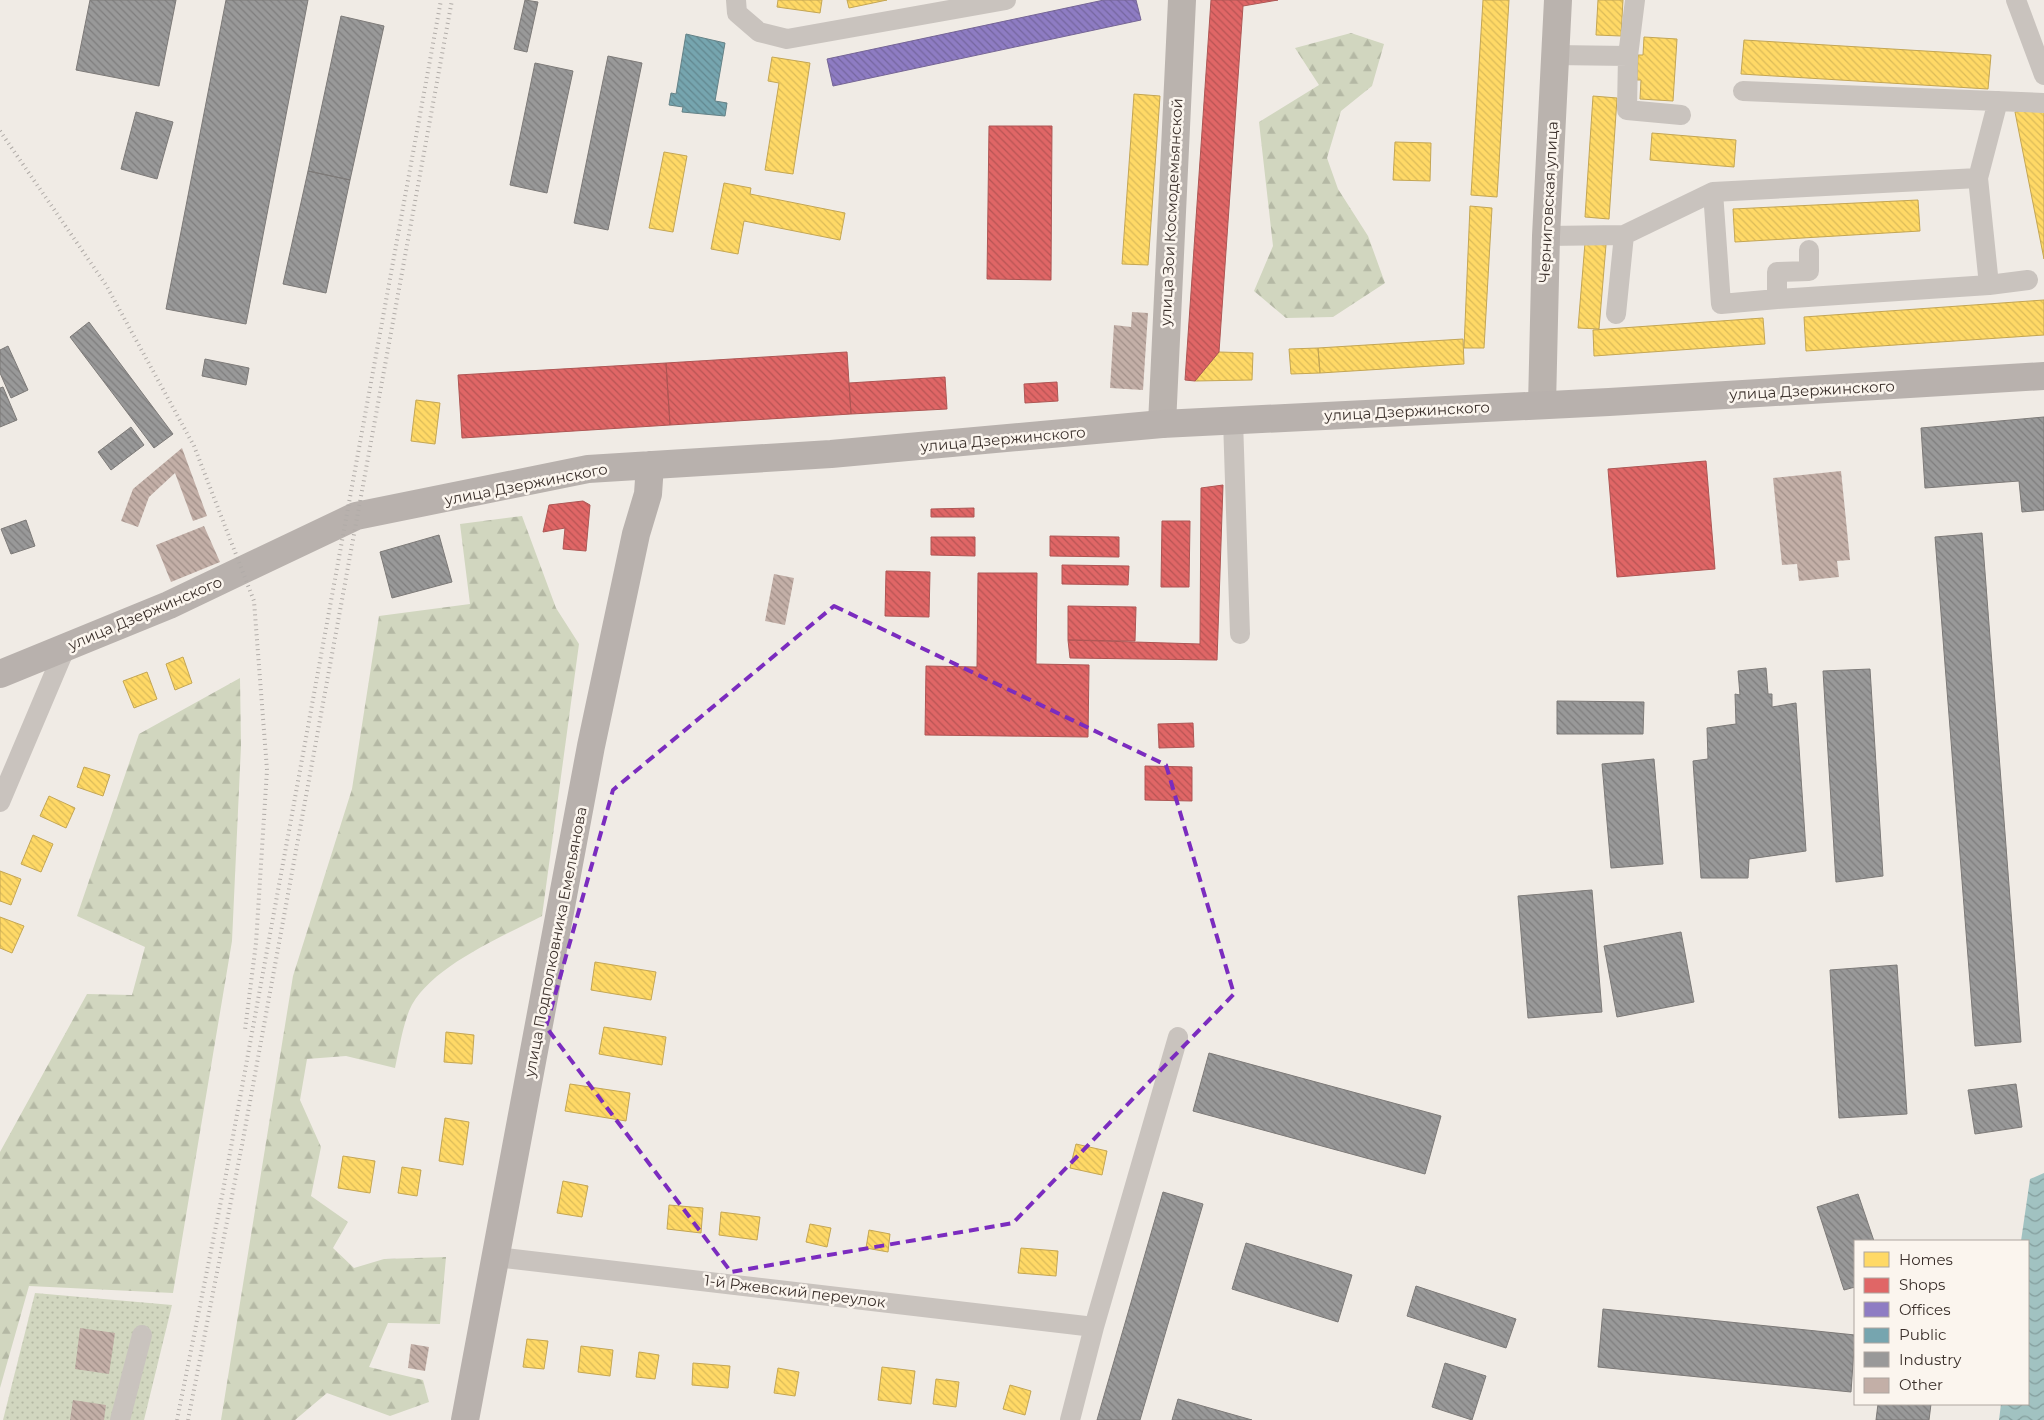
<svg xmlns="http://www.w3.org/2000/svg" width="2044" height="1420" font-family="Montserrat,sans-serif">
	<style>
		.forest { fill: url(#forest-firs) }
		.park { fill: url(#park-dots) }
		.water { fill: url(#water-waves) }
		.homes { fill: url(#homes-back-hatch); stroke: #c4a654 }
		.shops { fill: url(#shops-back-hatch); stroke: #ae5654 }
		.offices { fill: url(#offices-back-hatch); stroke: #756595 }
		.public { fill: url(#public-back-hatch); stroke: #648287 }
		.industry { fill: url(#industry-back-hatch); stroke: #7d7a78 }
		.building { fill: url(#building-back-hatch) }
		.lines { fill: none; stroke-linecap: round; stroke-linejoin: round }
		.minor { stroke: #c9c3be; stroke-width: 20 }
		.secondary { stroke: #bab3ae; stroke-width: 28 }
		.primary { stroke: #b8b1ad; stroke-width: 28 }
		.rail { stroke: #b1aca8; stroke-width: 4; stroke-dasharray: 1 4; stroke-linecap: butt }
		.marked { fill: none; stroke: #7b2cbf; stroke-width: 4; stroke-dasharray: 10 6; stroke-linejoin: round }
		.labels { text-anchor: middle; dominant-baseline: central; stroke-width: 5; stroke-linejoin: round; paint-order: stroke }
		.street-label { font-size: 15px; fill: #3b302b; stroke: #fbf5ee }
	</style>
	<defs>
		<pattern id="forest-firs" width="22" height="20" patternUnits="userSpaceOnUse" patternTransform="scale(1.25)"><rect width="22" height="20" fill="#d1d6bf"/><path d="M5 1l3.5 6h-7zM16 11l3.5 6h-7z" fill="#b4b8a4"/></pattern>
		<pattern id="park-dots" width="8" height="8" patternUnits="userSpaceOnUse" patternTransform="scale(1.25)"><rect width="8" height="8" fill="#d1d6bf"/><path d="M2 2h.1M6 6h.1" fill="none" stroke="#b4b8a4" stroke-width="1.8" stroke-linecap="round"/></pattern>
		<pattern id="water-waves" width="16" height="10" patternUnits="userSpaceOnUse" patternTransform="scale(1.25)"><rect width="16" height="10" fill="#a1c2c1"/><path d="M0 5q4-4 8 0t8 0" fill="none" stroke="#849e9d"/></pattern>
		<pattern id="homes-back-hatch" width="6" height="6" patternUnits="userSpaceOnUse" patternTransform="scale(1.25)"><rect width="6" height="6" fill="#ffd966"/><path d="M-1 5l2 2M0 0l6 6M5-1l2 2" fill="none" stroke="#dbbb59"/></pattern>
		<pattern id="shops-back-hatch" width="6" height="6" patternUnits="userSpaceOnUse" patternTransform="scale(1.25)"><rect width="6" height="6" fill="#e06666"/><path d="M-1 5l2 2M0 0l6 6M5-1l2 2" fill="none" stroke="#b75454"/></pattern>
		<pattern id="offices-back-hatch" width="6" height="6" patternUnits="userSpaceOnUse" patternTransform="scale(1.25)"><rect width="6" height="6" fill="#8e7cc3"/><path d="M-1 5l2 2M0 0l6 6M5-1l2 2" fill="none" stroke="#75669f"/></pattern>
		<pattern id="public-back-hatch" width="6" height="6" patternUnits="userSpaceOnUse" patternTransform="scale(1.25)"><rect width="6" height="6" fill="#76a5af"/><path d="M-1 5l2 2M0 0l6 6M5-1l2 2" fill="none" stroke="#62878f"/></pattern>
		<pattern id="industry-back-hatch" width="6" height="6" patternUnits="userSpaceOnUse" patternTransform="scale(1.25)"><rect width="6" height="6" fill="#999"/><path d="M-1 5l2 2M0 0l6 6M5-1l2 2" fill="none" stroke="#7e7d7d"/></pattern>
		<pattern id="building-back-hatch" width="6" height="6" patternUnits="userSpaceOnUse" patternTransform="scale(1.25)"><rect width="6" height="6" fill="#c3afa7"/><path d="M-1 5l2 2M0 0l6 6M5-1l2 2" fill="none" stroke="#a08f88"/></pattern>
	</defs>
	<rect width="100%" height="100%" fill="#f0ebe5"/>
	<path class="forest" d="M1351,33L1384,44L1372,86L1341,111L1327,158L1338,189L1368,236L1385,283L1333,317L1286,318L1254,291L1273,246L1259,122L1319,85L1295,48Z
		M522,516L556,608L579,644L542,916C502,937 427,968 409,1011C402,1029 399,1050 395,1068L346,1056L307,1059L300,1100L321,1147L311,1196L348,1222L333,1248L354,1268L384,1259L446,1257L440,1324L388,1323L369,1367L423,1380L429,1402L390,1416L327,1393L295,1420H221L293,976L352,789L379,616L470,604L460,524Z
		M240,678L241,746L232,941L173,1293L29,1286L0,1388V1152L87,994L132,995L145,947L77,916L139,734Z"/>
	<path class="park" d="M35,1293L172,1305L144,1420H3Z"/>
	<path class="water" d="M2044,1173V1420H1999L2001,1404H2028V1241H2021L2030,1179Z"/>
	<path class="homes" d="M778,0H822L820,13L777,7Z
		M847,0H887L849,8Z
		M1483,0H1509L1497,197L1471,195Z
		M1598,0H1623L1621,36L1596,35Z
		M1644,37L1677,39L1673,101L1640,99L1641,80H1637L1638,55H1643Z
		M1744,40L1991,55L1988,89L1741,74Z
		M772,57L810,63L793,174L765,170L779,83L768,81Z
		M1134,94L1160,96L1148,265L1122,264Z
		M1593,96L1617,98L1609,219L1585,217Z
		M2044,106V259L2015,112Z
		M1652,133L1736,140L1734,167L1650,160Z
		M1395,142L1431,143L1430,181L1393,180Z
		M664,152L687,156L673,232L649,228Z
		M724,183L751,188L750,194L845,213L840,240L744,221L738,254L711,249Z
		M1918,200L1920,231L1735,242L1733,209Z
		M1470,206L1492,208L1484,348H1464Z
		M1585,243L1606,245L1599,329L1578,328Z
		M2044,300V335L1806,351L1804,317Z
		M1763,318L1765,344L1594,356L1593,330Z
		M1463,339L1464,364L1320,373L1318,348Z
		M1318,348L1320,373L1291,374L1289,349Z
		M1219,352L1253,353L1252,380L1195,381Z
		M416,400L440,403L435,444L411,441Z
		M183,657L192,683L175,690L166,664Z
		M147,672L157,699L134,708L123,681Z
		M84,767L110,775L103,796L77,787Z
		M49,796L75,808L66,828L40,816Z
		M33,835L53,844L41,872L21,864Z
		M0,871L21,879L11,905L0,901Z
		M0,917L24,926L12,953L0,948Z
		M595,962L656,972L651,1000L591,990Z
		M604,1027L666,1037L662,1065L599,1054Z
		M446,1032L474,1035L472,1064L444,1062Z
		M570,1084L630,1093L626,1121L565,1111Z
		M445,1118L469,1122L463,1165L439,1161Z
		M1076,1144L1107,1151L1102,1175L1070,1168Z
		M343,1156L375,1161L370,1193L338,1188Z
		M402,1167L421,1170L417,1196L398,1193Z
		M563,1181L588,1186L582,1217L557,1213Z
		M669,1205L703,1208L701,1233L667,1229Z
		M721,1212L760,1217L757,1240L719,1235Z
		M810,1224L831,1228L827,1247L806,1242Z
		M869,1230L890,1234L888,1252L866,1248Z
		M1021,1248L1058,1251L1056,1276L1018,1273Z
		M527,1339L548,1341L544,1369L523,1367Z
		M581,1346L613,1350L610,1376L578,1372Z
		M639,1352L659,1355L655,1379L636,1377Z
		M693,1363L730,1366L728,1388L692,1385Z
		M882,1367L915,1371L911,1404L878,1400Z
		M778,1368L799,1372L795,1396L774,1393Z
		M936,1379L959,1382L956,1407L933,1404Z
		M1010,1385L1031,1391L1025,1415L1003,1409Z"/>
	<path class="shops" d="M1211,0H1278L1243,6L1219,352L1195,381L1185,380Z
		M989,126H1052L1051,280L987,279Z
		M847,352L851,414L670,425L666,363Z
		M666,363L670,425L462,438L458,375Z
		M945,377L947,409L851,414L849,383Z
		M1057,382L1058,401L1025,403L1024,384Z
		M1706,461L1715,569L1617,577L1608,469Z
		M1223,485L1217,660L1070,658L1068,640L1200,644L1201,488Z
		M583,501L590,505L586,551L563,549L565,528L543,532L549,505Z
		M974,508V517H931V509Z
		M1162,521H1190L1189,587H1161Z
		M1050,536L1119,537V557L1050,556Z
		M931,537H975V556L931,555Z
		M1062,565L1129,566L1128,585L1062,584Z
		M886,571L930,572L929,617L885,616Z
		M978,573H1037L1036,664L1089,665L1088,737L925,735L926,666L977,667Z
		M1068,606L1136,607L1135,641L1068,640Z
		M1193,723L1194,747L1159,748L1158,724Z
		M1145,766L1192,767V801L1145,800Z"/>
	<path class="offices" d="M1104,0H1136L1141,20L833,86L827,59Z"/>
	<path class="public" d="M686,34L725,43L715,101L727,103L725,116L682,112L683,107L669,105L671,93L676,94Z"/>
	<path class="industry" d="M90,0H176L159,86L76,70Z
		M226,0H308L246,324L166,309Z
		M525,0L538,2L527,52L514,49Z
		M341,16L384,26L350,180L308,171Z
		M608,56L642,63L608,230L574,223Z
		M535,63L573,71L547,193L510,185Z
		M136,112L173,122L157,179L121,169Z
		M308,171L350,180L326,293L283,284Z
		M89,322L173,434L154,448L70,337Z
		M8,346L28,390L11,398L0,373V350Z
		M205,359L249,368L246,385L202,376Z
		M3,387L17,420L0,427V388Z
		M2044,417V510L2022,512L2019,481L1925,488L1921,428Z
		M131,427L144,445L111,470L98,452Z
		M26,520L35,546L11,554L1,529Z
		M1982,533L2021,1042L1975,1046L1935,537Z
		M439,535L452,582L392,598L380,552Z
		M1766,668L1768,694H1772V707L1796,703L1806,851L1749,859L1748,878H1701L1693,761L1708,759L1707,728L1736,724L1735,694L1740,695L1738,671Z
		M1870,669L1883,876L1836,882L1823,671Z
		M1557,701L1644,702L1643,734H1557Z
		M1654,759L1663,864L1611,868L1602,764Z
		M1592,890L1602,1012L1528,1018L1518,896Z
		M1681,932L1694,1002L1617,1017L1604,946Z
		M1897,965L1907,1114L1839,1118L1830,970Z
		M1209,1053L1441,1116L1425,1174L1193,1111Z
		M2016,1084L2022,1127L1975,1134L1968,1090Z
		M1163,1192L1203,1204L1140,1420H1097Z
		M1858,1194L1874,1241H1855V1287L1844,1290L1817,1207Z
		M1246,1243L1352,1275L1338,1322L1232,1289Z
		M1416,1286L1516,1319L1506,1348L1407,1316Z
		M1603,1309L1855,1335L1851,1392L1598,1367Z
		M1445,1363L1486,1376L1472,1420L1432,1407Z
		M1178,1399L1252,1420H1172Z
		M1878,1404H1931L1929,1420H1876Z"/>
	<path class="building" d="M1132,312L1148,313L1143,390L1110,388L1114,325L1131,327Z
		M182,448L207,516L193,521L175,473L149,497L138,527L121,521L133,489Z
		M1841,471L1850,560L1837,561L1839,577L1799,581L1797,564L1782,565L1773,478Z
		M204,526L220,562L171,582L156,545Z
		M774,574L794,578L785,625L765,621Z
		M80,1328L115,1333L109,1374L75,1369Z
		M411,1344L429,1347L425,1371L408,1368Z
		M73,1400L106,1405L104,1420H70Z"/>
	<g class="lines">
		<path class="minor" d="M736,0L737,13L759,32L787,39L1006,0
			M2016,0L2044,75
			M1555,55L1628,56L1635,0
			M1628,56L1627,110L1681,115
			M1743,91L2044,103
			M1624,235L1713,192
			M1546,236L1624,235L1616,314
			M1809,250V271L1777,272V299L1989,285L1978,178L1998,101
			M1989,285L2028,280
			M1777,299L1721,304L1713,192L1978,178
			M1233,420L1240,634
			M0,802L61,658L68,645
			M496,1257L1094,1327
			M120,1420L142,1335
			M1070,1420L1094,1327L1178,1037"/>
		<path class="secondary" d="M1542,405L1546,236L1558,0
			M1162,424L1182,0"/>
		<path class="primary" d="M0,674L169,605L356,516L588,469L831,454L1162,424L1609,402L2044,376
			M465,1420L591,746L636,534L648,494L650,465"/>
		<path class="rail" d="M0,131L106,285L194,446L254,601L267,770L256,943L245,1030
			M177,1420L223,1191L441,0
			M188,1420L242,1145L452,0"/>
	</g>
	<path class="marked" d="M834,606L1166,765L1234,994L1013,1223L731,1272L546,1027L613,790Z"/>
	<g class="labels">
		<g class="street-label">
			<text transform="translate(1548 202) rotate(-87)">Черниговская улица</text>
			<text transform="translate(1171 212) rotate(-87)">улица Зои Космодемьянской</text>
			<text transform="translate(1812 390) rotate(-3)">улица Дзержинского</text>
			<text transform="translate(1407 411) rotate(-3)">улица Дзержинского</text>
			<text transform="translate(1003 439) rotate(-5)">улица Дзержинского</text>
			<text transform="translate(526 484) rotate(-11)">улица Дзержинского</text>
			<text transform="translate(145 613) rotate(-23)">улица Дзержинского</text>
			<text transform="translate(555 942) rotate(-79)">улица Подполковника Емельянова</text>
			<text transform="translate(795 1291) rotate(7)">1-й Ржевский переулок</text>
		</g>
	</g>
	<rect x="1854" y="1240" width="175" height="165" fill="#fbf5ee" stroke="#aea6a0"/>
	<rect x="1864" y="1252" width="25" height="15" fill="#ffd966" stroke="#aea6a0"/>
	<text x="1899" y="1265" font-size="15" fill="#3b302b">Homes</text>
	<rect x="1864" y="1278" width="25" height="15" fill="#e06666" stroke="#aea6a0"/>
	<text x="1899" y="1290" font-size="15" fill="#3b302b">Shops</text>
	<rect x="1864" y="1302" width="25" height="15" fill="#8e7cc3" stroke="#aea6a0"/>
	<text x="1899" y="1315" font-size="15" fill="#3b302b">Offices</text>
	<rect x="1864" y="1328" width="25" height="15" fill="#76a5af" stroke="#aea6a0"/>
	<text x="1899" y="1340" font-size="15" fill="#3b302b">Public</text>
	<rect x="1864" y="1352" width="25" height="15" fill="#999999" stroke="#aea6a0"/>
	<text x="1899" y="1365" font-size="15" fill="#3b302b">Industry</text>
	<rect x="1864" y="1378" width="25" height="15" fill="#c3afa7" stroke="#aea6a0"/>
	<text x="1899" y="1390" font-size="15" fill="#3b302b">Other</text>
</svg>
